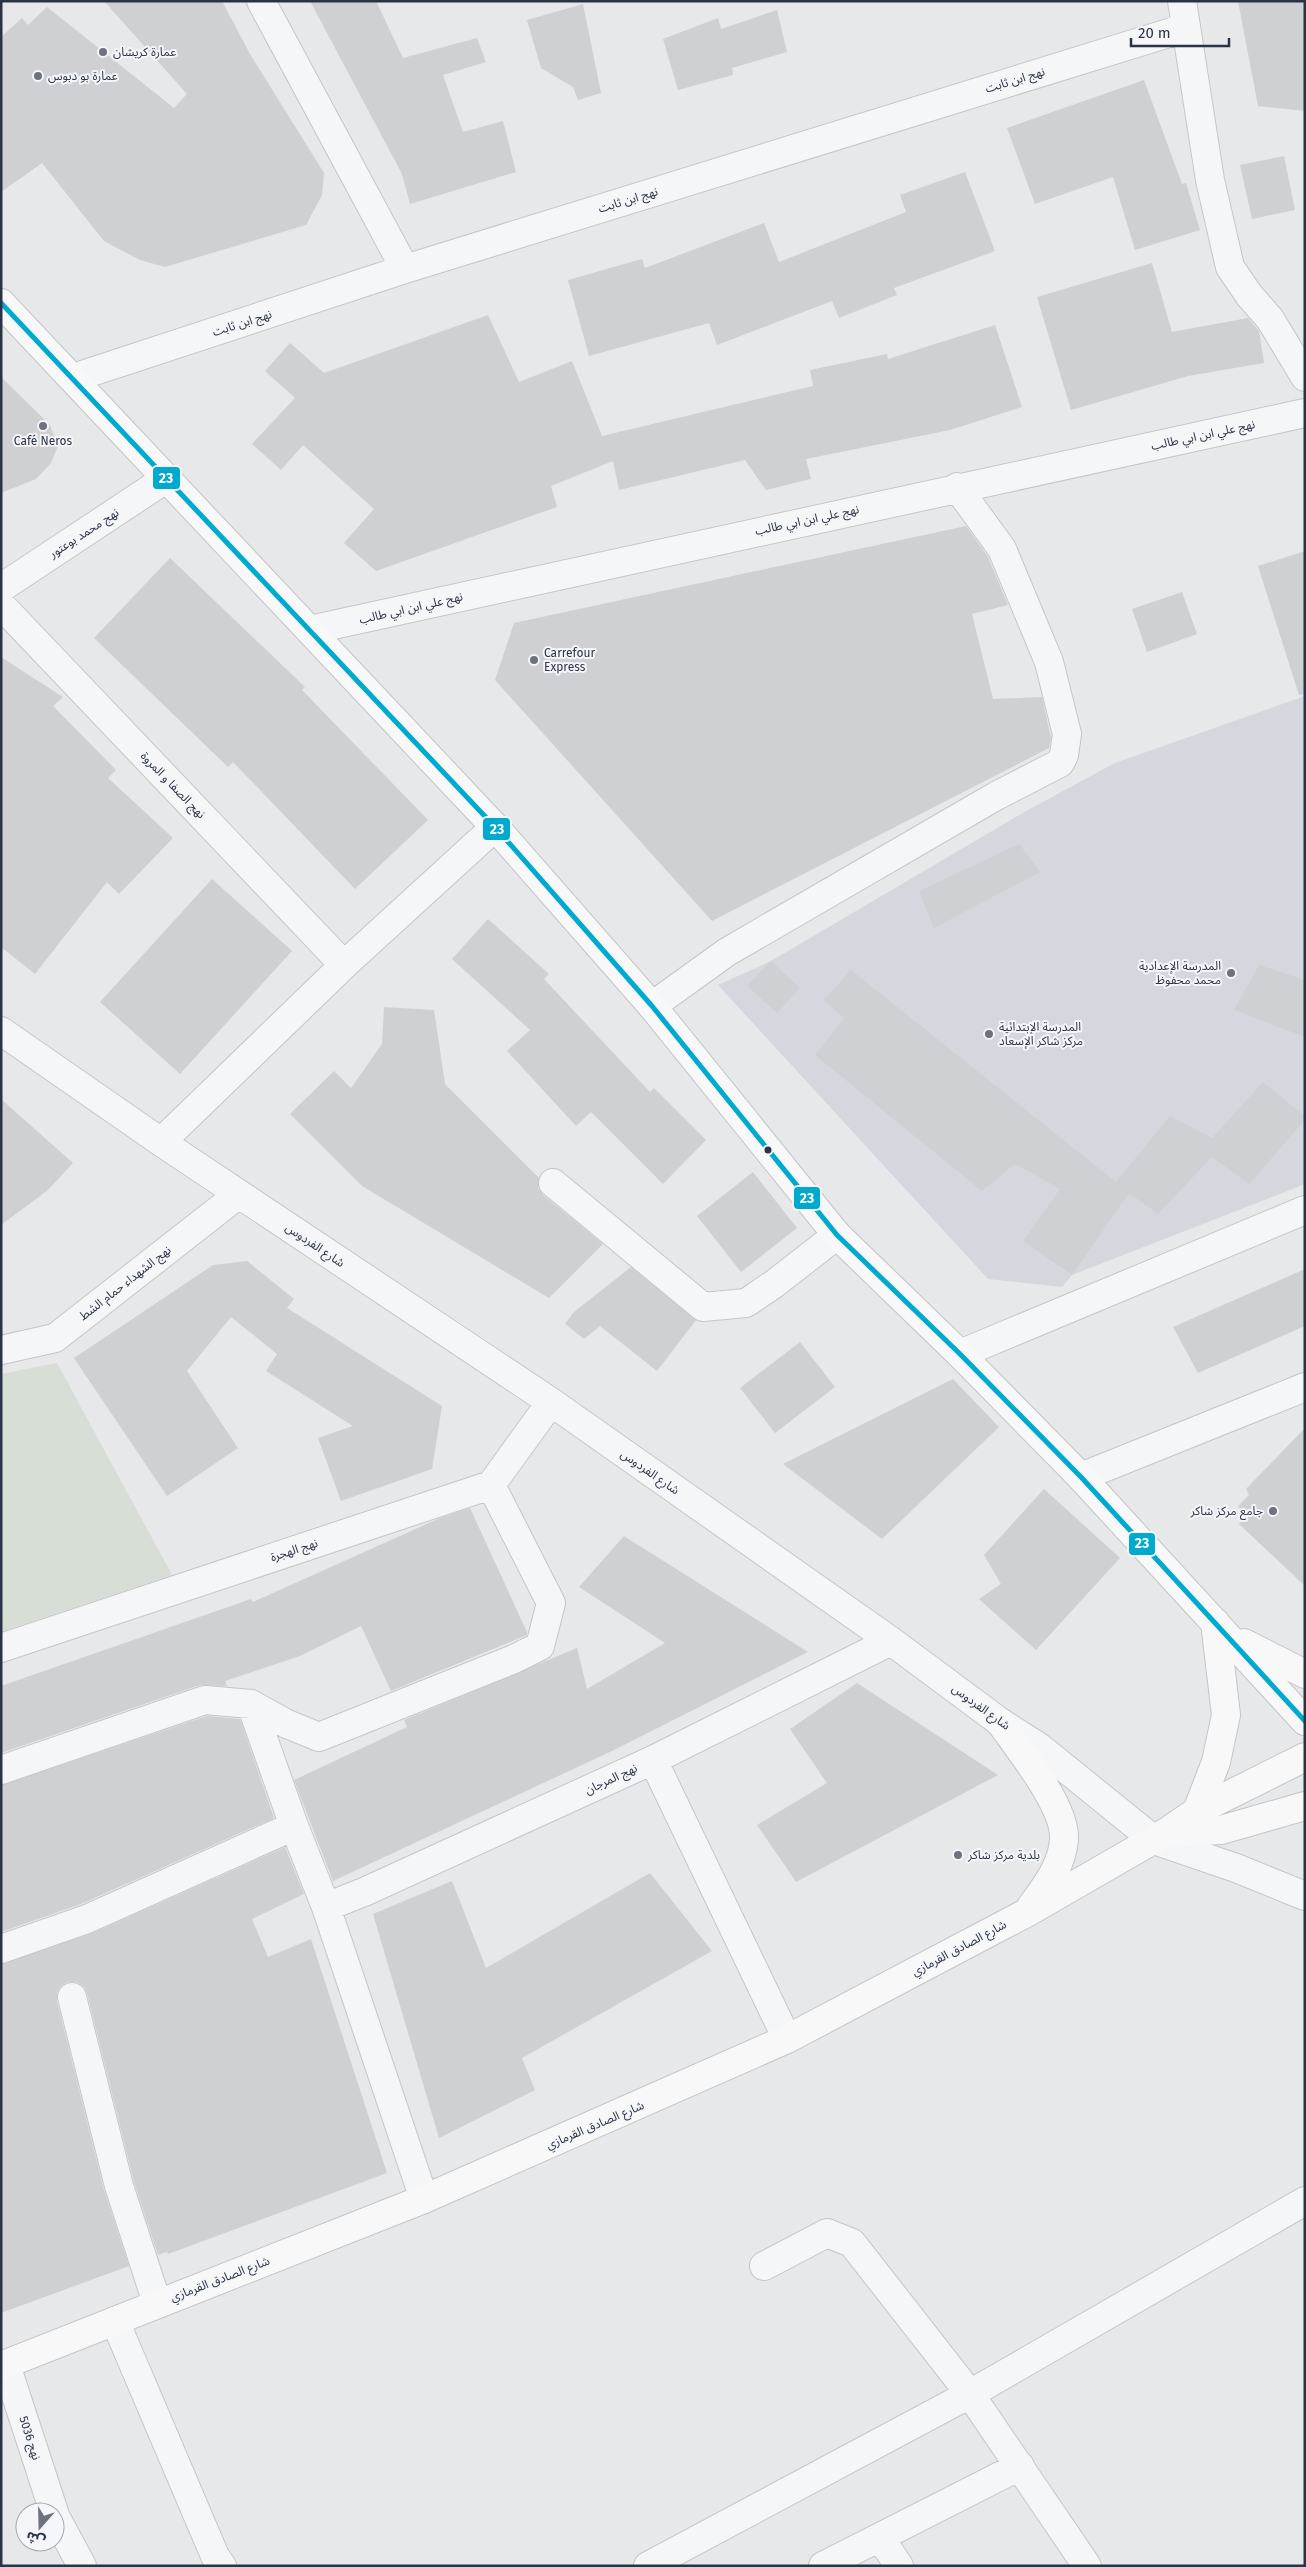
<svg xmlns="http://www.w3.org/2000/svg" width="1306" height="2567" font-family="'Fira Sans','Noto Sans Arabic',sans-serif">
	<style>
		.built { fill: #d4d7dd }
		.green { fill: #d6ded6 }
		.building { fill: #ced0d3 }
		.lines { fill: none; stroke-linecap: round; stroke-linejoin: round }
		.minor-casing { stroke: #c4c6c8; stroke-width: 30 }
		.major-casing { stroke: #c2c5c8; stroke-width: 30 }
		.minor { stroke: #f5f6f7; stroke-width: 28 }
		.major { stroke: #f8f8f8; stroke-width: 28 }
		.bus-1-casing { stroke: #f4f6f9; stroke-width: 9 }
		.bus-1 { stroke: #00a9ce; stroke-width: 5 }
		.poi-dot { fill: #6c737f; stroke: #f4f6f9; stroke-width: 2 }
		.bus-dot { fill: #2b3445; stroke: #f4f6f9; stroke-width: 2 }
		.labels { text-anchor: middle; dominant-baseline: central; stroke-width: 4; stroke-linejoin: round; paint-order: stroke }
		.poi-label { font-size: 12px; fill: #2b3445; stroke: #f4f6f9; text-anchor: start }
		.street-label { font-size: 12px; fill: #2b3445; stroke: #f4f6f9 }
		.line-badge { stroke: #f4f6f9; stroke-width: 2 }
		.badge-label { font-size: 14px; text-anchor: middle; font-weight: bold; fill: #fff }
	</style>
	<rect width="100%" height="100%" fill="#e6e8ea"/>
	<path class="built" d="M1305,696V1184L1072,1275L1062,1287L988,1279L718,985L771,961L1026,811L1115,763Z"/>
	<path class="green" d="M57,1363L172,1575L1,1632V1374Z"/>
	<path class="building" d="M104,1H222L250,54L324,173L322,195L306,225L165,267L140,260L104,241L42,163L1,192V37L22,18L28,25L47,7L174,108L187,94Z
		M310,1H376L403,58L477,38L486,62L443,75L463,132L503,121L516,172L410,204L402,174Z
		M1238,1H1305V111L1258,106Z
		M583,4L601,93L578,100L573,87L541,68L527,20Z
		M777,10L787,52L732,68L733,75L678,90L663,39L718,18L721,29Z
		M1144,80L1182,184L1186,183L1200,230L1135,250L1113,177L1035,204L1007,128Z
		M1284,156L1295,210L1252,219L1240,165Z
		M965,172L995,251L894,288L897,295L839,318L832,301L717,345L709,323L589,356L568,280L642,259L645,268L764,223L779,262L906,212L900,195Z
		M1152,263L1172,332L1248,318L1259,331L1264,363L1188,376L1071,410L1037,297Z
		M488,315L519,382L572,361L602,436L813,386L810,370L887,354L888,359L995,325L1022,407L950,430L806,459L811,479L766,490L745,460L619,490L613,461L551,486L557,507L376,571L344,543L374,509L303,445L281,470L252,444L295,398L265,371L290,343L324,373Z
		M1,377L50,425L58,446L51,463L36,479L1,493Z
		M966,526L988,557L1008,605L972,614L993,699L1042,697L1051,738L1049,748L712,921L495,680L514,623Z
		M1305,551V694L1299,695L1258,566Z
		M170,558L305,687L302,690L428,820L355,889L233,762L228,767L94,638Z
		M1182,592L1197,634L1147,652L1132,609Z
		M1,657L63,697L53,706L116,770L108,778L173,838L119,894L107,882L35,974L1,947Z
		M1019,844L1040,872L934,928L919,891Z
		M212,879L292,951L180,1074L100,1002Z
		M488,919L549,974L544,979L650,1092L654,1088L706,1140L663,1184L591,1112L576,1126L507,1051L530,1030L452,959Z
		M771,961L800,988L777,1013L747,986Z
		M1259,965L1305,980V1037L1234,1010Z
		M851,970L1116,1182L1170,1116L1212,1138L1263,1082L1305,1116V1120L1249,1184L1212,1157L1158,1214L1129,1193L1072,1275L1023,1241L1060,1189L1015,1164L982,1191L815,1055L844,1018L824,1000Z
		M384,1007L434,1010L445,1084L539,1178L538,1188L543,1195L603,1244L549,1298L362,1186L290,1114L334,1071L351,1088L382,1044Z
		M1,1099L73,1163L48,1190L1,1225Z
		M753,1172L797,1228L741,1272L697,1216Z
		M247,1261L294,1299L287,1308L442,1406L432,1469L341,1501L318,1438L353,1426L266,1371L277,1354L231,1317L187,1371L238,1448L167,1496L74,1358L213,1265Z
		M631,1267L696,1320L657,1371L600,1326L584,1339L565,1324L574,1312Z
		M1305,1269V1326L1198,1373L1173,1327Z
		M800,1342L835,1387L775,1433L740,1388Z
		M953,1379L999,1427L882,1539L783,1464Z
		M1305,1428V1586L1239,1524L1244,1516L1238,1506L1249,1495L1246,1489Z
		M1044,1489L1120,1558L1036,1650L979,1599L1001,1584L984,1555Z
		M470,1508L527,1632V1635L391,1691L361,1626L300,1656L225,1681L227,1686L200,1685L1,1753V1686L251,1599L253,1602L440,1518Z
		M624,1536L808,1652L612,1751L333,1881L294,1780L407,1727L404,1720L577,1648L587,1689L665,1643L579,1587Z
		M857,1683L998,1775L796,1882L757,1825L827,1783L790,1729Z
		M207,1716L240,1719L274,1818L81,1904L1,1932V1785Z
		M285,1847L304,1894L252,1919L268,1957L311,1939L387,2173L168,2254L167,2252L158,2255L134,2182L87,1993L84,1987L77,1982H68L61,1986L57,1992V2001L104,2190L129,2266L1,2313V1964L93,1933Z
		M650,1873L712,1951L522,2058L535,2090L439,2138L373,1914L452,1881L486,1968Z"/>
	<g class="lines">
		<g class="minor-casing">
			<path id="minor" d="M261,1L405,269
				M1182,1L1210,180L1230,267L1249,295L1270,319L1305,377
				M73,378L405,269L1185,28
				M1,588L167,478
				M1,605L344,965
				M310,630L1305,413
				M652,1006L727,952L996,796L1060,763L1064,755L1067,734L1049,662L1002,549L957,487
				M1,1031L161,1142L551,1402L891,1641L1000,1722L1039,1747L1154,1840L1236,1868L1305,1896
				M161,1142L344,965L495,827
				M553,1183L703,1307L746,1303L774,1284L837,1235
				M1,1350L55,1338L239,1194
				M960,1354L1305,1210
				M1081,1477L1305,1387
				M1,1648L491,1485L551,1402
				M251,1704L294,1826L326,1907L424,2199
				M653,1760L787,2039
				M1,1770L205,1700L251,1704L287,1724L319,1737L514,1659L540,1646L551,1603L491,1485
				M326,1907L364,1892L653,1760L891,1641
				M1,1949L87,1919L294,1826
				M72,1997L119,2186L157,2303
				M764,2266L827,2233L852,2243L970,2394L1087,2566
				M115,2321L215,2556L222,2566
				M6,2365L54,2512
				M55,2516L82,2566
				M880,2537L899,2566
				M648,2566L970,2394L1305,2201
				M823,2566L1020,2466"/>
		</g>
		<g class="major-casing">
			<path id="major" d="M1,303L495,827L652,1006L837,1235L960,1354L1081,1477L1305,1721
				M1244,1643L1305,1674
				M1000,1722C1019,1749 1066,1807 1064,1839C1063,1865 1044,1889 1030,1908
				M1197,1811L1216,1762L1226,1715L1215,1622
				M1165,1833L1221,1830L1305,1806
				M1,2366L424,2199L787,2039L1028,1912L1165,1833L1197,1811L1305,1757"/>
		</g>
		<use href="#minor" class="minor"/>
		<use href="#major" class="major"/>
		<g class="bus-1-casing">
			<path id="bus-1" d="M1,303L495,827L652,1006L837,1235L960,1354L1081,1477L1305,1721"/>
		</g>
		<use href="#bus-1" class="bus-1"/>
	</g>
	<g class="poi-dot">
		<circle cx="103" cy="52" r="5"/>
		<circle cx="38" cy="76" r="5"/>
		<circle cx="43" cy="426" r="5"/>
		<circle cx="534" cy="660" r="5"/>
		<circle cx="1231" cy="973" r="5"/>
		<circle cx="989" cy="1034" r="5"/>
		<circle cx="1273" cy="1511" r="5"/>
		<circle cx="958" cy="1855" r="5"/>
	</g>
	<circle class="bus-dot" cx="768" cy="1150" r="4.5"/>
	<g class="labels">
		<g class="poi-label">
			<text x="113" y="52">عمارة كريشان</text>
			<text x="48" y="76">عمارة بو دبوس</text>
			<text x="43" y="441" text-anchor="middle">Café Neros</text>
			<text x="544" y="653">Carrefour<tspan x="544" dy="14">Express</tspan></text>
			<text x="1221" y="966" text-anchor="end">المدرسة الإعدادية<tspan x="1221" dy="14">محمد محفوظ</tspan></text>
			<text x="999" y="1027">المدرسة الإبتدائية<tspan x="999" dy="14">مركز شاكر الإسعاد</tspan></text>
			<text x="1263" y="1511" text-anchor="end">جامع مركز شاكر</text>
			<text x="968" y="1855">بلدية مركز شاكر</text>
		</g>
		<g class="street-label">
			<text transform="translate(1015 80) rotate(-17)">نهج ابن ثابت</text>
			<text transform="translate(628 200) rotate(-17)">نهج ابن ثابت</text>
			<text transform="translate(242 323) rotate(-18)">نهج ابن ثابت</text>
			<text transform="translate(1203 435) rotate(-12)">نهج علي ابن ابي طالب</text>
			<text transform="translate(807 520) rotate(-12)">نهج علي ابن ابي طالب</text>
			<text transform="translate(84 533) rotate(-33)">نهج محمد بوعتور</text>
			<text transform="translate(411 608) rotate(-13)">نهج علي ابن ابي طالب</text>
			<text transform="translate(173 785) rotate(46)">نهج الصفا و المروة</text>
			<text transform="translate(315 1245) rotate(34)">شارع الفردوس</text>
			<text transform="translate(125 1283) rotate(-38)">نهج الشهداء حمام الشط</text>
			<text transform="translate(650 1472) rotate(35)">شارع الفردوس</text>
			<text transform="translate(294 1550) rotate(-18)">نهج الهجرة</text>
			<text transform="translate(981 1707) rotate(36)">شارع الفردوس</text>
			<text transform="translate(611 1779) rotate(-25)">نهج المرجان</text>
			<text transform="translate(959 1948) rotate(-28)">شارع الصادق القرمازي</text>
			<text transform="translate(595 2125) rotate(-23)">شارع الصادق القرمازي</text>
			<text transform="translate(220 2279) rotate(-21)">شارع الصادق القرمازي</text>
			<text transform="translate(30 2438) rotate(72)">نهج 5036</text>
		</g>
	</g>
	<g class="line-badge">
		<rect x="152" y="466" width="29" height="24" rx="5" fill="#00a9ce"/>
		<rect x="482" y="817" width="29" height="24" rx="5" fill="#00a9ce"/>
		<rect x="793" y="1186" width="28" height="24" rx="5" fill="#00a9ce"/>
		<rect x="1128" y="1532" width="28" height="24" rx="5" fill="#00a9ce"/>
	</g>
	<g class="badge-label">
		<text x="166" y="483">23</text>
		<text x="497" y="834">23</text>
		<text x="807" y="1203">23</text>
		<text x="1142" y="1548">23</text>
	</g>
	<rect width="1306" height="2567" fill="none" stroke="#2b3445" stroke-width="5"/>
	<g transform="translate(40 2527) rotate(200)"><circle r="24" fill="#f4f6f9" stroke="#a4a8b1"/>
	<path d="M0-4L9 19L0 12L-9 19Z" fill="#6c737f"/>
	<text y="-8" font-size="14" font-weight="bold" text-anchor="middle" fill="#2b3445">ش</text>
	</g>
	<path d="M1131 38v8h98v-8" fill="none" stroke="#2b3445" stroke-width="2.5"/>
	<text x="1138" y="38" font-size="15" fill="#2b3445" stroke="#f4f6f9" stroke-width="4" paint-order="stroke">20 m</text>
</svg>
